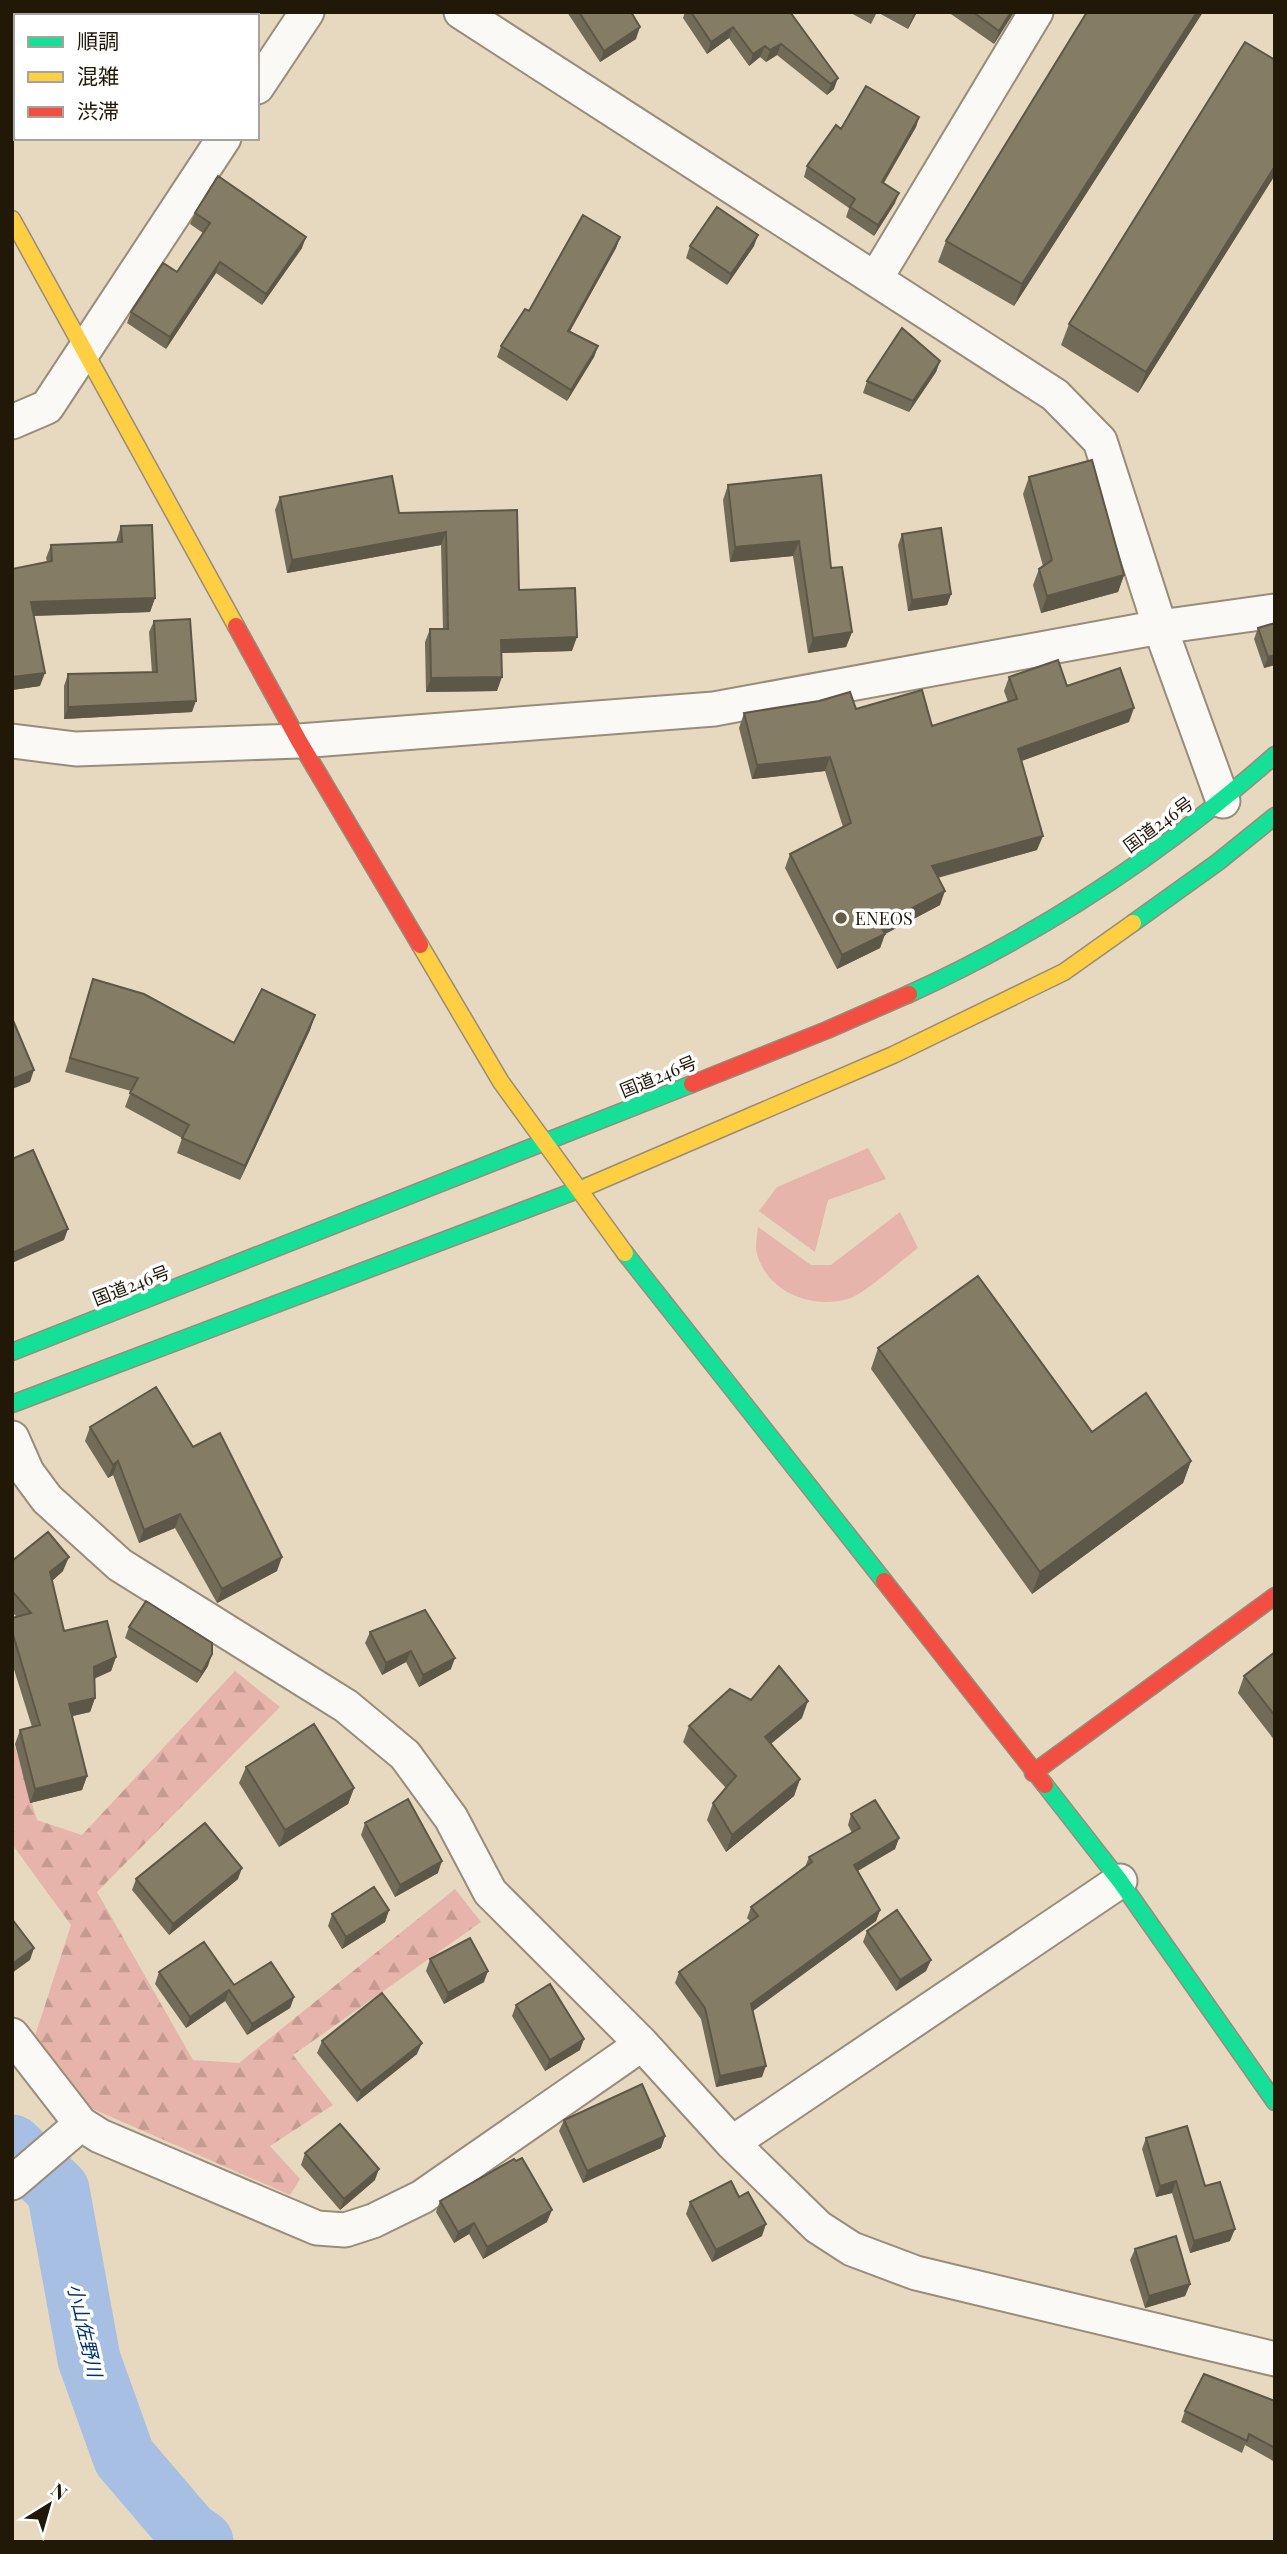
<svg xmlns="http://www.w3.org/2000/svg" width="1287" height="2554" font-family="'Playfair Display','Noto Sans JP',serif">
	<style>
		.grass { fill: #e6b4aa }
		.forest { fill: url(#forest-firs) }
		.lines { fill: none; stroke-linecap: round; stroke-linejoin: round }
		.river { stroke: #a7bfe2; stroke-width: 63 }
		.street-casing { stroke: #988c7a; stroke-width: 37 }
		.fast-casing { stroke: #988c7a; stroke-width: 19 }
		.slow-casing { stroke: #988c7a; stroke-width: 19 }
		.jam-casing { stroke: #988c7a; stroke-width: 19 }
		.street { stroke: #fbf9f6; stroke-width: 33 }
		.fast { stroke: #16e098; stroke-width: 16 }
		.slow { stroke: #ffcf43; stroke-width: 16 }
		.jam { stroke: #f24e42; stroke-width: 16 }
		.wall { fill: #726b57 }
		.shaded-wall { fill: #5d5747 }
		.building { fill: #857c65; stroke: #5d5747; stroke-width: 2 }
		.poi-dot { fill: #675b48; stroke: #fff; stroke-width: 2.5 }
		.labels { text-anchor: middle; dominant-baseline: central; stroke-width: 7; stroke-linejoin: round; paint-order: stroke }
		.street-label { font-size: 18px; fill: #221807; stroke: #fff }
		.poi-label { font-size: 18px; fill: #221807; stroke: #fff; text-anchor: start }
		.water-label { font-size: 19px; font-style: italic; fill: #003176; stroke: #fff }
	</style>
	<defs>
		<pattern id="forest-firs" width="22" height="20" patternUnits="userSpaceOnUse" patternTransform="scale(1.75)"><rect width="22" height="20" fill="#e6b4aa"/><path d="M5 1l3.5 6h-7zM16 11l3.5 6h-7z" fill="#c59a91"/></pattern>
	</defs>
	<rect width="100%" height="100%" fill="#e7d8c0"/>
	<path class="grass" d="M868,1148L886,1179L828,1200L815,1252L759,1211L777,1187Z
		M900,1212L918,1248C903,1259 863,1295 848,1299C812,1309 768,1293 757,1254C755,1247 757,1235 758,1227L811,1265H831Z"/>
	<path class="forest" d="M235,1671L280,1707L97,1892L193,2060L239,2063L455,1889L481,1922L293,2055L333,2105L270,2146L300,2179L290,2195L93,2109L35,2036L71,1925L12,1844V1737L37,1820L82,1835Z"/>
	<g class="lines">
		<path class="river" d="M12,2146L58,2190L89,2359L124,2457L188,2532L202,2542"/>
		<g class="street-casing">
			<path id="street" d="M461,12L1055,395L1100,441L1160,627L1223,801
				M257,87L307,12
				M876,278L1036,12
				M12,422L47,407L224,138
				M12,741L76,749L299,741L714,709L1160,627L1275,611
				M12,1438L27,1472L47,1499L120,1565L346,1706L405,1755L451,1818L490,1892L642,2044L732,2143L818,2227L852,2249L916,2273L1275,2359
				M12,2035L81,2124L100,2136L317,2228L345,2230L373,2221L422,2197L642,2044
				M732,2143L1120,1881
				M12,2183L81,2124"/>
		</g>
		<g class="fast-casing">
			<path id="fast" d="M1133,923L1218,862L1275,816
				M909,994C1043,933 1165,852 1275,755
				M625,1253L884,1581
				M12,1352L692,1084
				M12,1404L588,1186
				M1045,1785L1120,1881L1275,2102"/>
		</g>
		<g class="slow-casing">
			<path id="slow" d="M12,219L236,626
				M420,945L501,1082L625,1253
				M588,1186L893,1055L1064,972L1133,923"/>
		</g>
		<g class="jam-casing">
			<path id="jam" d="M236,626L299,741L420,945
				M692,1084L827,1030L909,994
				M884,1581L1045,1785
				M1033,1773L1275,1596"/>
		</g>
		<use href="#street" class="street"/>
		<use href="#fast" class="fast"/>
		<use href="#slow" class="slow"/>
		<use href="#jam" class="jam"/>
	</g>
	<path class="wall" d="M567,12H631L636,39L600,62Z
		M685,12H790L834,89L827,95L777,55L766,62L760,57L749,66L729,38L707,54L683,18Z
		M849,12H917L908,29L877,12L871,24Z
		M948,12H1014L994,44Z
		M1087,12H1203L1014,306L938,262L946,241Z
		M1275,60V175L1138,393L1061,345L1069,324Z
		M919,117L916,127L884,183L895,203L874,236L846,217L849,208L804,177L807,166L841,129Z
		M195,213L302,248L262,305L216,273L166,349L127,323L131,312L177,272L203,233L190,224Z
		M620,237L616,248L570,331L598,346L594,357L567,401L497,357L501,346L529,311Z
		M690,246H754L727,285L686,258Z
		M940,361L936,372L909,412L863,393L867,381Z
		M821,475L831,568L852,632L846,647L808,653L793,556L730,562L723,500L728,485Z
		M1029,477L1124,575L1118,592L1041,613L1033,585L1039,569L1043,566L1023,494Z
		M280,497L399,513L517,510L519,590L572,651L502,653L497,691L426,692L425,642L430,629H443L441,545L287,573L275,510Z
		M121,526L155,598L150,612L34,616L40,686L12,690L47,562L46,558L51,545L116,542Z
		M902,534L951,594L947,605L908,611L898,545Z
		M154,621L192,712L64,719V686L68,674L152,673L149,632Z
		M1275,623V665L1264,668L1254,639L1258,628Z
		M1009,677L1067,686L1129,722L1021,761L1037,850L938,878L940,905L885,934L880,948L837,969L785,868L790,854L843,827L825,771L752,779L739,728L744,713L856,709L932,726L1008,702L1004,691Z
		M93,979L234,1043L315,1015L310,1030L240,1180L177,1153L182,1138L125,1107L131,1091L65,1072Z
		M878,1348L1092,1432L1191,1461L1183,1483L1032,1594L871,1369Z
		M90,1427L193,1447L277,1571L217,1603L175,1528L139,1543L113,1475L108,1478L85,1441Z
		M12,1561L63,1571L52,1581L64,1631L116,1657L111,1671L94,1679L95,1698L90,1712L72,1716L87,1776L82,1790L30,1803L15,1744L20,1730L32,1727L12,1663V1618L17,1617L12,1612Z
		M129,1627L208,1666L197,1683L125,1638Z
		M370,1632L451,1669L419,1687L406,1662L382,1675L365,1643Z
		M1275,1652V1741L1238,1693L1244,1676Z
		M751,1700L802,1718L771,1744L800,1779L794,1796L726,1852L707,1820L713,1803L726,1788L683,1742L689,1726Z
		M246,1767L354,1788L348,1804L279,1847L239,1783Z
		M851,1814L899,1838L895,1849L858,1871L880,1910L876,1921L753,2011L762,2077L716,2087L701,2019L675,1983L679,1972L750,1921L747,1918L751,1907L805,1867L809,1857L852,1833L848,1825Z
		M365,1823L438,1873L395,1897L361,1835Z
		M136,1879H238L169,1935L132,1890Z
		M389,1910L385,1922L342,1949L328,1926L332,1914Z
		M867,1931L931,1960L926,1971L896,1991L863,1942Z
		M430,1959L484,1982L444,2004L426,1971Z
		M159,1972L234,1985L294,1997L290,2008L247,2035L225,2001L186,2028L155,1984Z
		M516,2005L580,2050L545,2071L512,2016Z
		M322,2041L417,2054L357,2102L317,2053Z
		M564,2120L665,2136L661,2148L583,2183L559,2131Z
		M1146,2138L1205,2186L1230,2241L1190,2253L1172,2193L1156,2197L1142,2149Z
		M305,2153L375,2180L340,2210L301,2165Z
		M739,2197L762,2236L712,2262L686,2214L690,2202Z
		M440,2201L547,2222L483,2259L469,2234L454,2243L436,2212Z
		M1135,2249L1190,2284L1185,2296L1145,2308L1130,2260Z
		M1275,2401V2462L1245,2445L1242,2453L1181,2422L1185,2411Z"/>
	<path class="shaded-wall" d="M915,12H917L908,29L913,15Z
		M1011,12H1014L994,44L999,31Z
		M1197,12H1203L1014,306L1022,284Z
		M640,27L636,39L600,62L604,51Z
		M733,27L729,38L707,54L711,42Z
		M781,44L777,55L766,62L770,50Z
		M765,46L760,57L749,66L753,54Z
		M838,78L834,89L827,95L831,84Z
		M919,117L916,127L878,192L882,182Z
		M1275,166V175L1138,393L1146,372Z
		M899,193L895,203L874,236L878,225Z
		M758,235L754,246L727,285L731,274Z
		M306,237L302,248L262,305L266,294Z
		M620,237L616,248L564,342L568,331Z
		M220,262L216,273L166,349L170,337Z
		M598,346L594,357L567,401L571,390Z
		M940,361L936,372L909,412L913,401Z
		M446,532L441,545L287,573L292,560Z
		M799,541L793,556L730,562L735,547Z
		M1124,575L1118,592L1041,613L1047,596Z
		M951,594L947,605L908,611L912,600Z
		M155,598L150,612L26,616L31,602Z
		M852,632L846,647L808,653L813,638Z
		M577,637L572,651L496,653L501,640Z
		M1275,655V665L1264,668L1268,657Z
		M45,673L40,686L12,690V677Z
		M502,677L497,691L426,692L431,678Z
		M196,701L192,712L64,719L68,707Z
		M1134,708L1129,722L1013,764L1018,749Z
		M830,757L825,771L752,779L757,765Z
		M1043,836L1037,850L927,880L932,866Z
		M945,891L940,905L885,934L880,948L837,969L842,955L880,925Z
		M315,1015L310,1030L240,1180L245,1166Z
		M34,1070L30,1082L12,1089V1079Z
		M68,1229L64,1240L12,1263V1253Z
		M118,1461L113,1475L108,1478L113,1465Z
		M1191,1461L1183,1483L1032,1594L1040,1572Z
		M180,1514L175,1528L139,1543L144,1530Z
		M69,1557L63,1571L45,1587L50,1572Z
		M282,1557L277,1571L217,1603L222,1589Z
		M411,1651L406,1662L382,1675L386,1663Z
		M212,1654L208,1666L197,1683L202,1672Z
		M116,1657L111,1671L88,1681L94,1667Z
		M455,1658L451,1669L419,1687L423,1675Z
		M95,1698L90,1712L64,1718L69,1704Z
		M808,1701L802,1718L759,1753L765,1737Z
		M87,1776L82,1790L30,1803L35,1789Z
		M800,1779L794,1796L726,1852L732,1835Z
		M354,1788L348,1804L279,1847L285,1830Z
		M899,1838L895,1849L850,1875L854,1865Z
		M442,1861L438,1873L395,1897L400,1885Z
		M242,1868L238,1879L169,1935L173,1924Z
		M389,1910L385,1922L342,1949L346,1937Z
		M880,1910L876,1921L747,2015L751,2004Z
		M34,1948L30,1960L12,1973V1964Z
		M931,1960L926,1971L896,1991L900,1980Z
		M488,1971L484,1982L444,2004L448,1993Z
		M229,1990L225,2001L186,2028L190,2017Z
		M294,1997L290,2008L247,2035L252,2024Z
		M584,2039L580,2050L545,2071L550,2060Z
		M422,2043L417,2054L357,2102L361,2091Z
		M766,2066L762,2077L716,2087L720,2076Z
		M665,2136L661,2148L583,2183L587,2171Z
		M379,2169L375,2180L340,2210L344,2199Z
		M1176,2181L1172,2193L1156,2197L1160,2186Z
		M552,2210L547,2222L483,2259L487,2247Z
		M474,2223L469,2234L454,2243L458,2232Z
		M766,2224L762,2236L712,2262L716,2250Z
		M1235,2229L1230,2241L1190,2253L1194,2241Z
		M1190,2284L1185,2296L1145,2308L1149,2296Z"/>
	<path class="building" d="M181,12H242L239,16H179Z
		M579,12H631L640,27L604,51Z
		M691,12H790L838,78L831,84L781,44L770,50L765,46L753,54L733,27L711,42Z
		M973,12H1011L999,31Z
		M1087,12H1197L1022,284L946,241Z
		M1245,42L1275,60V166L1146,372L1069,324Z
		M866,86L919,117L882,182L899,193L878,225L850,207L855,199L807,166L836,125L841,129Z
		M218,176L306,237L266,294L220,262L170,337L131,312L163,263L177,272L210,223L195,213Z
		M717,207L758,235L731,274L690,246Z
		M583,215L620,237L568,331L598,346L571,390L501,346L525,309L529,311Z
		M902,328L940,361L913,401L867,381Z
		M1092,460L1124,575L1047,596L1039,569L1052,560L1029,477Z
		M821,475L831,568L842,567L852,632L813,638L799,541L735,547L728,485Z
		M392,476L399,513L517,510L519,590L575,588L577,637L501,640L502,677L431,678L430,629H448L446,532L292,560L280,497Z
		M152,525L155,598L31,602L45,673L12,677V569L52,561L51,545L122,542L121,526Z
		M941,528L951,594L912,600L902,534Z
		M190,619L196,701L68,707V674L157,672L154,621Z
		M1275,623V655L1268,657L1258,628Z
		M1058,660L1067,686L1120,668L1134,708L1018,749L1043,836L932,866L945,891L880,925L885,934L842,955L790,854L851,823L830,757L757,765L744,713L819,701L850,692L856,709L922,690L932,726L1017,699L1009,677Z
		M93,979L144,994L234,1043L262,989L315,1015L245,1166L182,1138L189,1125L130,1093L138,1078L70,1058Z
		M12,1018L34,1070L12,1079Z
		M33,1150L68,1229L12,1253V1159Z
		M978,1276L1092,1432L1146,1393L1191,1461L1040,1572L878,1348Z
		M156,1387L193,1447L220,1433L282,1557L222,1589L180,1514L144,1530L118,1461L113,1465L90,1427Z
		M48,1532L69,1557L50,1572L64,1631L107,1621L116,1657L94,1667L95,1698L69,1704L87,1776L35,1789L20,1730L40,1725L12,1631V1618L31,1613L12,1591V1561Z
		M146,1601L212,1643V1654L202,1672L129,1627Z
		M425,1610L455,1658L423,1675L411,1651L386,1663L370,1632Z
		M1275,1652V1716L1244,1676Z
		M779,1666L808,1701L765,1737L800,1779L732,1835L713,1803L736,1776L689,1726L730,1689L751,1700Z
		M314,1724L354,1788L285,1830L246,1767Z
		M408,1799L442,1861L400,1885L365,1823Z
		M875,1800L899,1838L854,1865L880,1910L751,2004L766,2066L720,2076L705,2008L679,1972L758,1916L751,1907L812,1862L809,1857L860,1828L851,1814Z
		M205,1823L242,1868L173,1924L136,1879Z
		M374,1887L389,1910L346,1937L332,1914Z
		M897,1910L931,1960L900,1980L867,1931Z
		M12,1919L34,1948L12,1964Z
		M470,1938L488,1971L448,1993L430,1959Z
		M204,1942L234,1985L271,1962L294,1997L252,2024L229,1990L190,2017L159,1972Z
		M550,1984L584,2039L550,2060L516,2005Z
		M382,1993L422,2043L361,2091L322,2041Z
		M642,2084L665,2136L587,2171L564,2120Z
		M340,2124L379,2169L344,2199L305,2153Z
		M1187,2126L1205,2186L1220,2182L1235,2229L1194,2241L1176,2181L1160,2186L1146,2138Z
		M522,2158L552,2210L487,2247L474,2223L458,2232L440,2201L514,2159L516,2161Z
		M731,2181L739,2197L748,2192L766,2224L716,2250L690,2202Z
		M1176,2236L1190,2284L1149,2296L1135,2249Z
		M1204,2374L1275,2401V2448L1249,2434L1247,2441L1185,2411Z"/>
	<circle class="poi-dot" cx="841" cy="918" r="7"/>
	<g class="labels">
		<g class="street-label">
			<text transform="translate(1158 824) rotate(-36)">国道246号</text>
			<text transform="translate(658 1076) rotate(-22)">国道246号</text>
			<text transform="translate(131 1285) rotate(-21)">国道246号</text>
		</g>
		<g class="poi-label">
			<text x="855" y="918">ENEOS</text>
		</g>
		<g class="water-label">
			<text transform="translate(86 2330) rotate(77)">小山佐野川</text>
		</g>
	</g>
	<rect width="1287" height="2554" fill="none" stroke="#221807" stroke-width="28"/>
	<rect x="14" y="14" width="245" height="126" fill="#ffffff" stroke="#a7a39c" stroke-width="2"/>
	<rect x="28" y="37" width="35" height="10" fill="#16e098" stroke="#a7a39c" stroke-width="2"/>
	<text x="77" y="49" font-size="21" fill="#221807">順調</text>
	<rect x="28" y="72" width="35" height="10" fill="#ffcf43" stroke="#a7a39c" stroke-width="2"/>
	<text x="77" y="84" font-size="21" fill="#221807">混雑</text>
	<rect x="28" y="107" width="35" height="10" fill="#f24e42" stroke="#a7a39c" stroke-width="2"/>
	<text x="77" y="119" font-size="21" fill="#221807">渋滞</text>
	<g transform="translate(49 2505) rotate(37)" stroke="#ffffff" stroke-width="5" paint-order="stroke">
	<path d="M0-5L12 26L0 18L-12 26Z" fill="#221807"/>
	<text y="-10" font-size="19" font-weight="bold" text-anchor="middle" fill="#221807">N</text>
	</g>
</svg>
